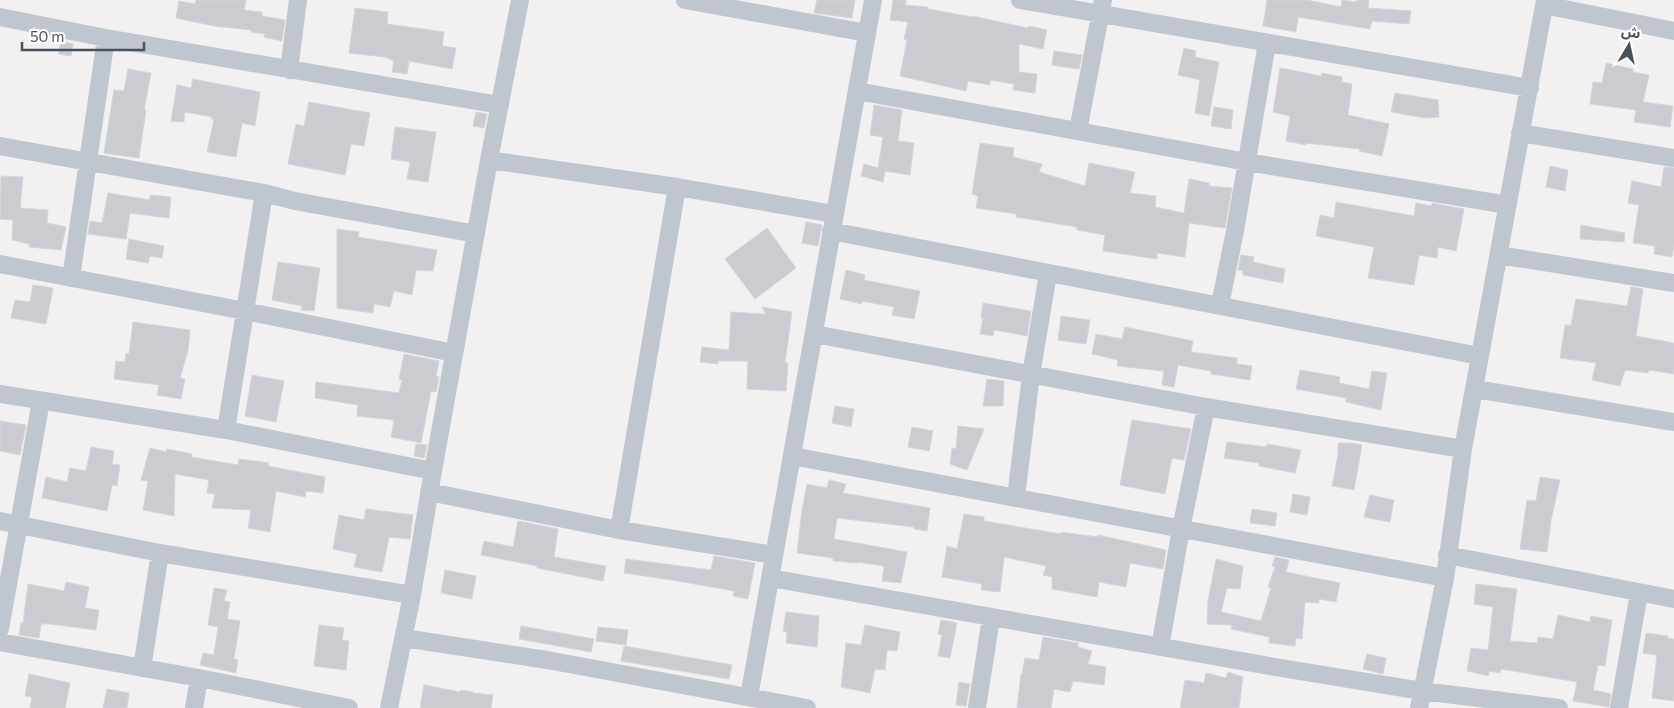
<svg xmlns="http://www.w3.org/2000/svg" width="1674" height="708" font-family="Commissioner,'Noto Sans Arabic',sans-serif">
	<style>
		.building { fill: #caccd2; stroke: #d4d6db }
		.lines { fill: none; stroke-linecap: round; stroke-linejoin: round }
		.minor { stroke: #bfc6cd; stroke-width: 18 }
	</style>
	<rect width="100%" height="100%" fill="#f2f0f0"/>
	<path class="building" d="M196,0H246L244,10L262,12V16L285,20L282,41L264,37L265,34L251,32V30L214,26L176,18L179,1L195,4Z
		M817,0H855L852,18L814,13Z
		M893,0H906L905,5L928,7V9L972,17V16L1028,28L1029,26L1047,30L1043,49L1019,44V72L1037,74L1035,93L1013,90L1014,84L990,80V85L968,81L966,91L900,76L907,40L904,39L908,22L890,20Z
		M1267,0H1307L1341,7L1342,0L1356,2L1357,0H1369L1368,8L1411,11L1409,24L1372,21L1370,29L1298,17L1296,32L1263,26Z
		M355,8L388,12L387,24L444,32L442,46L456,48L452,69L409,61L407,74L392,72L394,61L385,57L349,53Z
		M61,41L73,44L71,56L58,54Z
		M1184,48L1196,51L1195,57L1219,62L1209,116L1195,113L1200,80L1178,75Z
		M1054,51L1082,55L1079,69L1052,65Z
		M1606,63L1633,69V72L1649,75L1643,102L1673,106L1670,127L1634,122L1636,110L1590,104L1593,82L1602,83Z
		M1280,68L1321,76L1322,73L1342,77V82L1352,84L1348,115L1389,124L1382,156L1359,151L1360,149L1306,143V145L1286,141L1290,116L1273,112Z
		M128,69L151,73L144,110H146L139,158L104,153L114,90L124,91Z
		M193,79L260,92L255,126L242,123L236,157L207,152L214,119H211L212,117L185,112L184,122L171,121L177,85L191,88Z
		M1395,93L1438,100L1439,117L1424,118L1391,112Z
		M309,102L370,113L364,146L351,144L345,175L288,164L296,124L304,126Z
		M874,105L902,110L898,141L914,143L910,175L885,171L883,182L861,176L864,164L878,168L883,137L870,135Z
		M1214,107L1233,110L1231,129L1211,126Z
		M476,112L487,114L484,128L473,126Z
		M395,127L436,132L428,182L407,179L410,162L391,159Z
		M980,143L1014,148L1013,157L1042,164L1039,172L1085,186L1089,163L1135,172L1130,193L1156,196L1155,207L1184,213L1189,179L1209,183V186L1232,188L1225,228L1189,223L1185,257L1157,253V259L1103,251L1105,235L1077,230V227L1016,217L1017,214L976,208L978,196L972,194Z
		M1550,166L1568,170L1565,191L1546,187Z
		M1664,167L1674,168V245L1672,257L1654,254L1655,246L1633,243L1639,205L1628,203L1632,181L1661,187Z
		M1,176L23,177L20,208L48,210L47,223L66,227L61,250L29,247V244L12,240L13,220L0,219Z
		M108,193L150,200V195L171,197L169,218L130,213L126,239L88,234L90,221L102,223Z
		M1336,202L1414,216L1416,203L1432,206V203L1464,209L1456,251L1438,247L1437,258L1419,255L1414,285L1368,278L1374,247L1316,236L1320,215L1334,218Z
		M806,222L822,225L818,246L802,243Z
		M1581,225L1625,233L1624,242L1580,239Z
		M767,228L796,268L755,299L725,259Z
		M337,229L359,232L358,237L437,250L433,271L416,270L412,295L394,291L390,307L374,304L373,313L337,308Z
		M129,239L164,246L162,258L150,256L148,263L126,259Z
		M1241,255L1254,257L1253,262L1285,269L1283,283L1243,275V271L1238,270Z
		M278,262L320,268L314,311L301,310L302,306L272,300Z
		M846,270L865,275L864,280L920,291L914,319L892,315L894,307L862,301V304L840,299Z
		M33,285L53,288L46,324L11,318L15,300L30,302Z
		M1631,287L1643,289L1636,336L1674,343V374L1649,370L1648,373L1625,370L1620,386L1592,380L1596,363L1560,358L1565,325H1571L1576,299L1627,306Z
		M983,303L1031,311L1027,336L994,330L993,336L980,334L983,318H981Z
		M762,307L792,312L785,363H788L786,391L747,389L748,361H718V364L700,362L702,347L729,350L731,312L766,314Z
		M1061,316L1090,320L1086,344L1058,340Z
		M133,322L190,330L188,350L180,378L185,379L181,399L157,395L159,385L114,379L116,361L125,362L126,353L129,354Z
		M1125,327L1193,341L1191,352L1237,358V364L1252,366L1250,380L1211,374V371L1178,365L1174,387L1162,385L1164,371L1117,366L1118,360L1092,354L1096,334L1122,339Z
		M404,354L439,361L436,376L439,377L436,392L431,391L421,443L391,437L394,420L357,416L358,405L315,398L316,382L399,393L402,380L399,379Z
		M1300,370L1340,377L1339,383L1369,389L1372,371L1387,373L1381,410L1346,402V398L1296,389Z
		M252,375L284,381L276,422L245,416Z
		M987,379L1004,381L1003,406H983Z
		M835,406L854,409L851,427L832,423Z
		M1132,420L1191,429L1184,460L1172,458L1165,494L1120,485Z
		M0,421L26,425L20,455L0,451Z
		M958,426L984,429L967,470L950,464L952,448L956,449Z
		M912,427L933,431L929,451L908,447Z
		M1227,442L1267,447V444L1301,450L1295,473L1259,466V463L1224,458Z
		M1338,443H1352L1362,445L1354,490L1332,486L1338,455Z
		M416,444L427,445L424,458L414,456Z
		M91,447L114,451L112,464L120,465L117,486L112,485L107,511L42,498L46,477L67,482L70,468L86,471Z
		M150,448L166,452L167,449L192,454L191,457L238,465L239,459L269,463L268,466L325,477L323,493L306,491L305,497L276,491L270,532L248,528L251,510L212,508L215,494L207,493L209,480L175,474L174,516L143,510L148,481L141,480Z
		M1540,477L1560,480L1551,520L1547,552L1520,549L1527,500L1536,501Z
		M829,480L846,484L843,493L930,508L927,531L914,529V527L837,518L834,539L907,552L901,583L882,581L884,566L857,562V563L833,561V558L797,553L802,510L807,484L827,488Z
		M1293,494L1310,497L1307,515L1290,512Z
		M1370,495L1394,500L1390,522L1364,517Z
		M366,509L413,515L410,539L389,537L382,572L354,567L357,554L333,549L339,515L364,520Z
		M1252,509L1277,513L1275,526L1250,523Z
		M964,514L984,517V521L1061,534V532L1098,537V535L1166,550L1163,569L1130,563L1126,587L1099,582L1097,597L1052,589V577L1043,575L1046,566L1004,557L1000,592L981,590L982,584L942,577L947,546L957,549Z
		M518,521L558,529L554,557L606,566L603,581L537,568V566L481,555L484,541L513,547Z
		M714,556L755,563L748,599L733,596L734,591L678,581L624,573L626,559L711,570Z
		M1275,557L1289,560L1286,572L1340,583L1336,602L1319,599V603L1305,602L1302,639L1296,638L1295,646L1269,643V637L1231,629L1232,625L1207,624L1208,601L1216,559L1243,566L1240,589L1227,588L1221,612L1261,621L1271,588L1268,587L1275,567L1272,566Z
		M445,570L476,576L472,599L441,593Z
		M66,582L89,587L85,608L99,610L96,630L43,623V625L41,624L39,638L19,635L21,623H23L28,584L64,591Z
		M1476,584L1517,589L1510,641L1537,643L1538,637L1553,639L1558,615L1590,622L1591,616L1612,620L1605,666L1598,665L1593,690L1611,694L1609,707L1573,701L1577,682L1501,669L1500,673L1489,671L1488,676L1467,671L1471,648L1488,650L1493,607L1474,604Z
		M214,588L227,590L224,601L230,602L227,619L240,621L234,659L238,660L236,673L200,665L203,653L214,655L218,627L208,625Z
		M786,612L819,616L817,647L786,643L787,632L783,631Z
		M941,620L957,623L950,658L938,656L942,635L938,634Z
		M319,625L344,628L342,640L349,641L346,670L314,666Z
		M865,625L900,632L897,651L887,650L885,670L875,669L870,693L841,687L846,643L861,645Z
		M521,626L594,639L591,652L519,639Z
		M598,627L628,630L626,645L596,641Z
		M1646,633L1668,636L1667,638L1674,639V701L1652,698L1657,655L1643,653Z
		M1043,637L1078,643V647L1092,651L1088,664L1106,667L1104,685L1073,681L1070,692L1054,689L1051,708H1017L1021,674H1022L1025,658L1039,660Z
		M624,646L732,665L729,679L621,661Z
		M1367,654L1386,658L1383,674L1363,669Z
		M1228,672L1243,677L1239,708H1180L1185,680L1204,683L1206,673L1226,678Z
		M29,674L70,683L65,708H30L32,697L25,696Z
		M959,682L970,684L966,706L956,705Z
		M424,685L460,692L461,690L473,692V693L493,695L491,708H420Z
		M107,689L129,693L127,708H103Z"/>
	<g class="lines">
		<path class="minor" d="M685,0L867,33
			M1020,0L1530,88
			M1544,5L1674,31
			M0,17L106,38L500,105
			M289,70L298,0
			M857,91L1247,162L1508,205
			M1078,131L1103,0
			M1520,133L1674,158
			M0,146L264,193L295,201L476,234
			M489,160L677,187L834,214
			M831,231L1480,356
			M1499,255L1674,283
			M0,264L245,311L454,353
			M71,278L106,38
			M1220,305L1235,231L1267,43
			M814,334L1206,407L1463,449
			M1475,389L1674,422
			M0,394L226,430L433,471
			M226,430L264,193
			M792,456L1445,578
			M429,492L619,530L774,555
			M1016,497L1031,375L1048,274
			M0,521L160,553L412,595
			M619,530L677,187
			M1447,555L1674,599
			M770,578L1281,668L1422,691L1559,708
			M0,629L41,401
			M404,638L547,660L807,708
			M0,642L199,678L349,708
			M1160,647L1181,529L1206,407
			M142,668L160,553
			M749,697L873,0
			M194,708L199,678
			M389,708L412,595L433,471L489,160L520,0
			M977,708L991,618
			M1419,708L1445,578L1463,449L1545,0
			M1619,708L1639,593"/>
	</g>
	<g transform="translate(1629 45) rotate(9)" stroke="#ffffff" stroke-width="4" paint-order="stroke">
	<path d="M0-4L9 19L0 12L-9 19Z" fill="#49525c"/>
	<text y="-8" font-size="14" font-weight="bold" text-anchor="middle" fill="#49525c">ش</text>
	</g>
	<path d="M22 42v8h122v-8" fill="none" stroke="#49525c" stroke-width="2.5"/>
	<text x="30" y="42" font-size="15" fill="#49525c" stroke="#ffffff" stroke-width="4" paint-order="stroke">50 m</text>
</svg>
